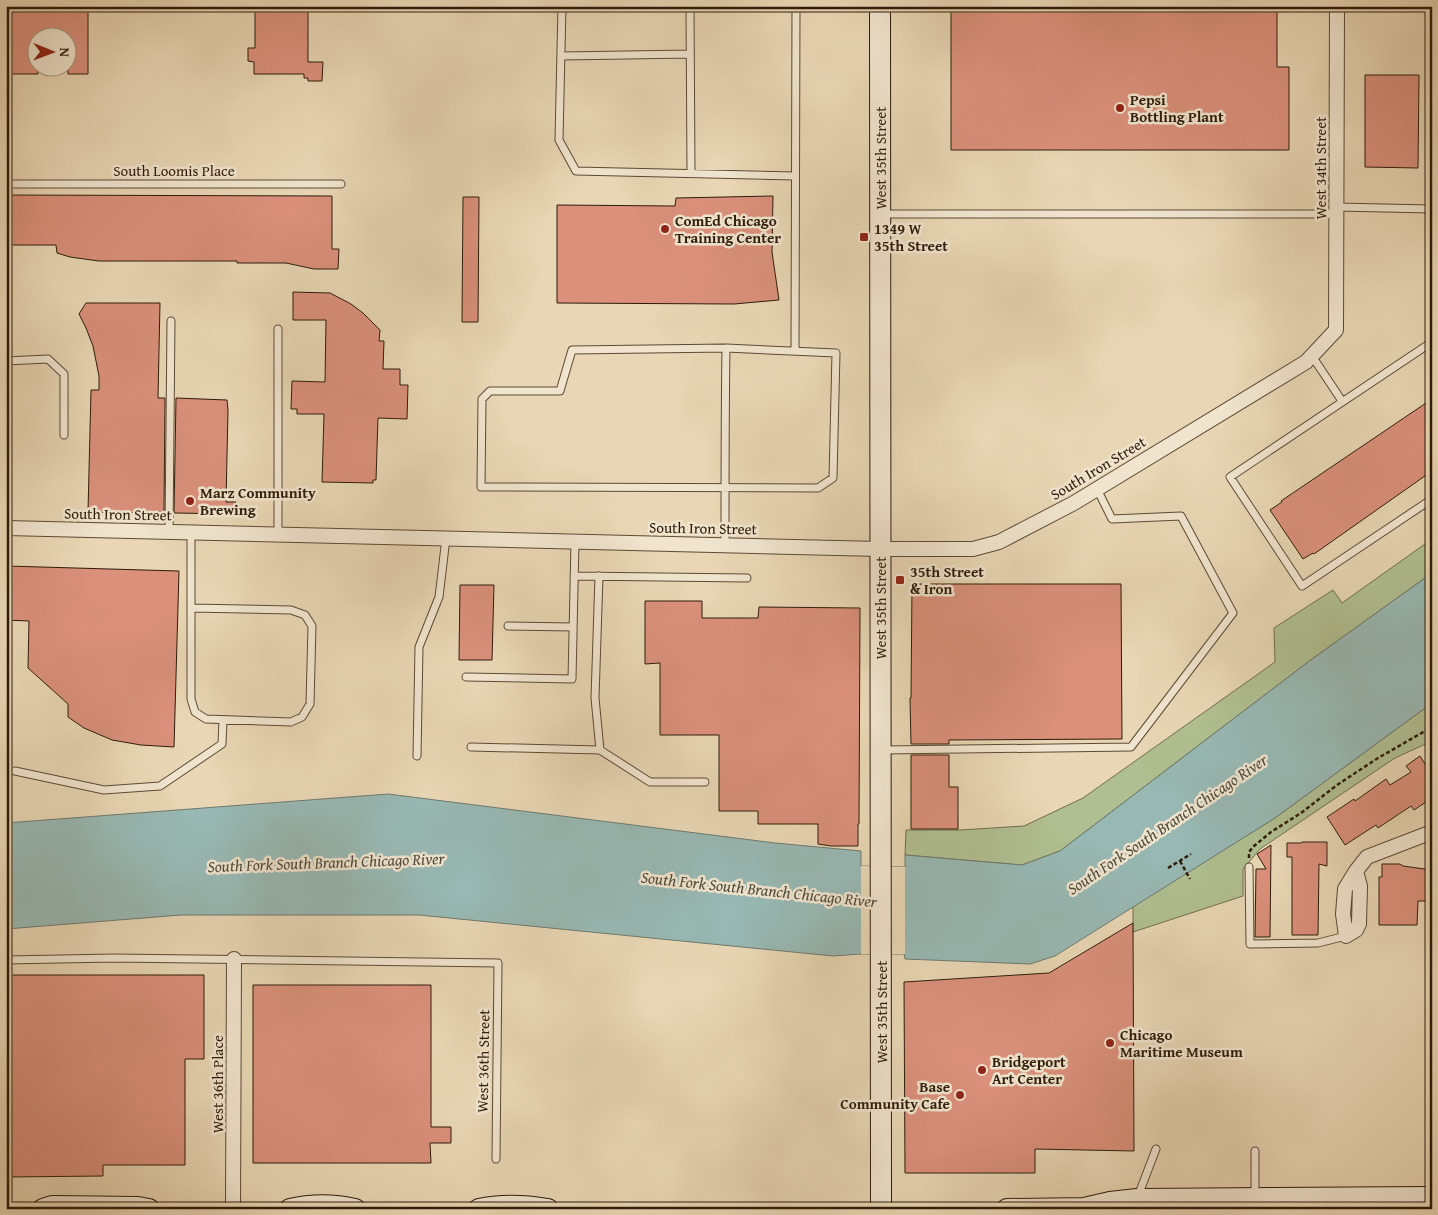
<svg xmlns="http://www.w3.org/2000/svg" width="1438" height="1215" font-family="'Gentium Book Plus',serif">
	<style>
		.green { fill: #b0bf91; stroke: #6f6e4e }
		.water { fill: #98b8b3; stroke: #6e7a6f }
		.pier { fill: #e8d6b4 }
		.building { fill: #da907b; stroke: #2e1c0a }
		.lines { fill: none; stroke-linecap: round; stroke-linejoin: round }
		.lane-casing { stroke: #5c4a34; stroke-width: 9 }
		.street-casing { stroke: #5c4a34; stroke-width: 16 }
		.secondary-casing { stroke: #2e1c0a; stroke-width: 22 }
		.path { stroke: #2e1c0a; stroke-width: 2.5; stroke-dasharray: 4 2.5; stroke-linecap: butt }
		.lane { stroke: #f0e4ce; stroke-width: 7 }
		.street { stroke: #f0e4ce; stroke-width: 14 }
		.secondary { stroke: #f0e4ce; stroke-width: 20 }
		.poi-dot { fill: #8f2418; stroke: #f0e4ce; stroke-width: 2 }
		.labels { text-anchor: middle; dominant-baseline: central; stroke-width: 5; stroke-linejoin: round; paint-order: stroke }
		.poi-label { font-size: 15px; font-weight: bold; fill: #2e1c0a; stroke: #f0e4ce; text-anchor: start }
		.street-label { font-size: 15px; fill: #2e1c0a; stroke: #f0e4ce }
		.water-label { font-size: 16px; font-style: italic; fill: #4e4b3d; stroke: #f0e4ce }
	</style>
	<rect width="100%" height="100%" fill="#e8d6b4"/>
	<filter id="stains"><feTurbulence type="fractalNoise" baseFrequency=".004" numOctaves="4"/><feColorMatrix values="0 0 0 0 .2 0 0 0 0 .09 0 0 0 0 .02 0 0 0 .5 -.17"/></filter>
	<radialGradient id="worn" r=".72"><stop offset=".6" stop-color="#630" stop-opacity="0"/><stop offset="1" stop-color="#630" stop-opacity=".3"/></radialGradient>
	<path class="green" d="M1432,539V573L1308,662L1060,851L1022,865L905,855L906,830H960L1024,826L1083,798L1275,662L1274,628L1333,590L1342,603Z
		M1432,703V741L1395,758L1260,849L1243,869V896L1133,932V906L1275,818Z"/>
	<path class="water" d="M1432,573V703L1275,818L1055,956L1030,964L905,959L904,954H861L833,956L419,915H181L6,929V823L388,794L775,843L861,851V866L905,867V855L1022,865L1060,851L1308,662Z"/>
	<path class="pier" d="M861,866L905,867V954H861Z"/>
	<path class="building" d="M6,6L88,7V74H68V38H38V74H6Z
		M255,6H308V62H323L322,81H308V78H304V74H254V62L248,61V48H255Z
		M951,6H1277V67H1289V150H951Z
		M1365,75H1419L1418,168L1365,167Z
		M6,195L332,196V249H339L338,269H314L286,263H237V261H99L70,257L57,253L56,245H6Z
		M773,196L772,252L779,300L734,304L557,303V205L675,206L676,198Z
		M463,197H479L478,322H462Z
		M293,292L330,293L351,304L363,313L380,330L379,341H384L383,369H400V385H408L407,419L378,418L376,480H373V483L322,482L324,414H297V409H291L292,381L325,382L326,320H293Z
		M86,303H160L158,398H165L164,512H156V513L88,512L91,390H99V376L93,346L86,328L79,314Z
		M176,398L227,400L228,410L226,502H236V514L174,513Z
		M1432,399V471L1314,554L1313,553L1303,559L1270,510L1282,502L1281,501Z
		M6,566L179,571L174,747L141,745L112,740L84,728L68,717V704L28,668L29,621L6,620Z
		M912,584H1121L1122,739L949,740V744H911L910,698H911Z
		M460,585H494L492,660H459Z
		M645,601H702V618H758L759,607L860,608L859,824H858V846H831L818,844V824H758V811H719V735H660V663L645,664Z
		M911,755H949V787H958V829H911Z
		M1420,756L1425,764L1432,760V798L1414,810L1411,806L1378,828L1376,825L1345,845L1327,817L1354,799L1355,801L1386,779L1390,785L1411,772L1406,766Z
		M1302,842H1327V866L1319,864L1318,935H1292V857H1287V843H1301Z
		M1271,845L1270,937H1255L1256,869H1266L1257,854Z
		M1382,864H1400L1403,866L1432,870V901H1418L1417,925H1379V877H1382Z
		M1133,923L1134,1151L1035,1149V1173H905L904,982L1049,973Z
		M6,975H204V1059H185V1165H103V1176L6,1177Z
		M253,985H431V1127H451V1143H430L431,1163H253Z"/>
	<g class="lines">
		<g class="lane-casing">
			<path id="lane" d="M562,6L559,140L576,171L795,176
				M690,6L691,173
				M561,56L690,54
				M6,184H341
				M1336,207L1432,209
				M883,214H1336
				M1432,342L1230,477L1302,586L1432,499
				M795,351L796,6
				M1312,356L1342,401
				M6,361L48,359L64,374V435
				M169,532L171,321
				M278,534V329
				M725,545C725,480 725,414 726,348L572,350L560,391H490L482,399L481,487L818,488L833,478L836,353L726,348
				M574,576L747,578
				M599,576L595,698L600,750L650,782H705
				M191,608L291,610L305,615L312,626L310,704L302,717L291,722L206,719L195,712L191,699V532
				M508,626L573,627
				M466,677L572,679L575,542
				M471,747L600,750
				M883,750L1131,747L1233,613L1181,516L1112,519L1097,489
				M417,756L419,647L439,597L446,538
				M15,771L104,790L160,786L222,744L223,720
				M1249,867L1250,944L1318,943L1346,936
				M6,960L114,958L498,963L496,1159
				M1255,1195V1151
				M1138,1196L1156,1149"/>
		</g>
		<g class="street-casing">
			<path id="street" d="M6,528L880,549H973L999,542L1074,503L1306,362L1336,330L1337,6
				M1356,871L1360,886L1359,924L1356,930L1346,936L1343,914L1345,889L1356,871L1367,857L1432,832
				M233,1209L234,959"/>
		</g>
		<g class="secondary-casing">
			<path id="secondary" d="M880,6L881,1209
				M43,1209L52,1206L138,1207L149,1209
				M290,1209C312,1204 333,1204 355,1209
				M479,1209C502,1204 524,1205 548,1209
				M1007,1209L1084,1208L1110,1202L1137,1199L1432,1197"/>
		</g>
		<path class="path" d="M1249,858V852L1254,846L1271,832L1301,813L1337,785L1378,758L1432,727
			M1180,861L1190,879
			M1168,868L1191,854"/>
		<use href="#lane" class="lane"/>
		<use href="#street" class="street"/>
		<use href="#secondary" class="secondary"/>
	</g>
	<g class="poi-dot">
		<circle cx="1120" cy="108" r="5"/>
		<circle cx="665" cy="229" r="5"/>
		<rect x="859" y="232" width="10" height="10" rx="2.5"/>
		<circle cx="190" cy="501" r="5"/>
		<rect x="895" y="575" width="10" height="10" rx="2.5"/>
		<circle cx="1110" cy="1043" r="5"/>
		<circle cx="982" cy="1070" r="5"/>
		<circle cx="960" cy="1095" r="5"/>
	</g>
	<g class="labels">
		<g class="poi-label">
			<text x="1130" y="99">Pepsi<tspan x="1130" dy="17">Bottling Plant</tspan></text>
			<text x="675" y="220">ComEd Chicago<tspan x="675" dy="17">Training Center</tspan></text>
			<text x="874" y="228">1349 W<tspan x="874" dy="17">35th Street</tspan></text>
			<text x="200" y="492">Marz Community<tspan x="200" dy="17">Brewing</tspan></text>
			<text x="910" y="571">35th Street<tspan x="910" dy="17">&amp; Iron</tspan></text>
			<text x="1120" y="1034">Chicago<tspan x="1120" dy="17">Maritime Museum</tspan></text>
			<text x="992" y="1061">Bridgeport<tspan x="992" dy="17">Art Center</tspan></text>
			<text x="950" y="1086" text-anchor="end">Base<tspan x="950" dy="17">Community Cafe</tspan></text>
		</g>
		<g class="street-label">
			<text transform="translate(880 158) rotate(-90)">West 35th Street</text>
			<text transform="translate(1320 168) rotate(-90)">West 34th Street</text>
			<text x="174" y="170">South Loomis Place</text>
			<text transform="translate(1098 468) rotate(-31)">South Iron Street</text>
			<text transform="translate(118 514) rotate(1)">South Iron Street</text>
			<text transform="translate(703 528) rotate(1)">South Iron Street</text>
			<text transform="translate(880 608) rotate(-90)">West 35th Street</text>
			<text transform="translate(881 1012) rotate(-90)">West 35th Street</text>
			<text transform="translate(483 1061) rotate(-89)">West 36th Street</text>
			<text transform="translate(217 1084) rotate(-90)">West 36th Place</text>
		</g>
		<g class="water-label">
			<text transform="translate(1167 824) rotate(-34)">South Fork South Branch Chicago River</text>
			<text transform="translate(326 862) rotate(-2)">South Fork South Branch Chicago River</text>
			<text transform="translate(759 889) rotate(6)">South Fork South Branch Chicago River</text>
		</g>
	</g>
	<rect width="1438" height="1215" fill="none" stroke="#e8d6b4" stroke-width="25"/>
	<rect x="8" y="8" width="1423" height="1200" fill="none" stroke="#2e1c0a" stroke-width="2.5"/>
	<rect x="12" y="12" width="1413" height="1190" fill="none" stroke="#2e1c0a"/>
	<g transform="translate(52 52) rotate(91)"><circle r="24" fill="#f0e4ce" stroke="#a29480"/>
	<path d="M0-4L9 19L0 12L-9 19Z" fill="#8f2418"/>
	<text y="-8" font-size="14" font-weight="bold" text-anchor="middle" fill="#2e1c0a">N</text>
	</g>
	<rect width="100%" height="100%" filter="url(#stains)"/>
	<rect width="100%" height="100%" fill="url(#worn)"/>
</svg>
